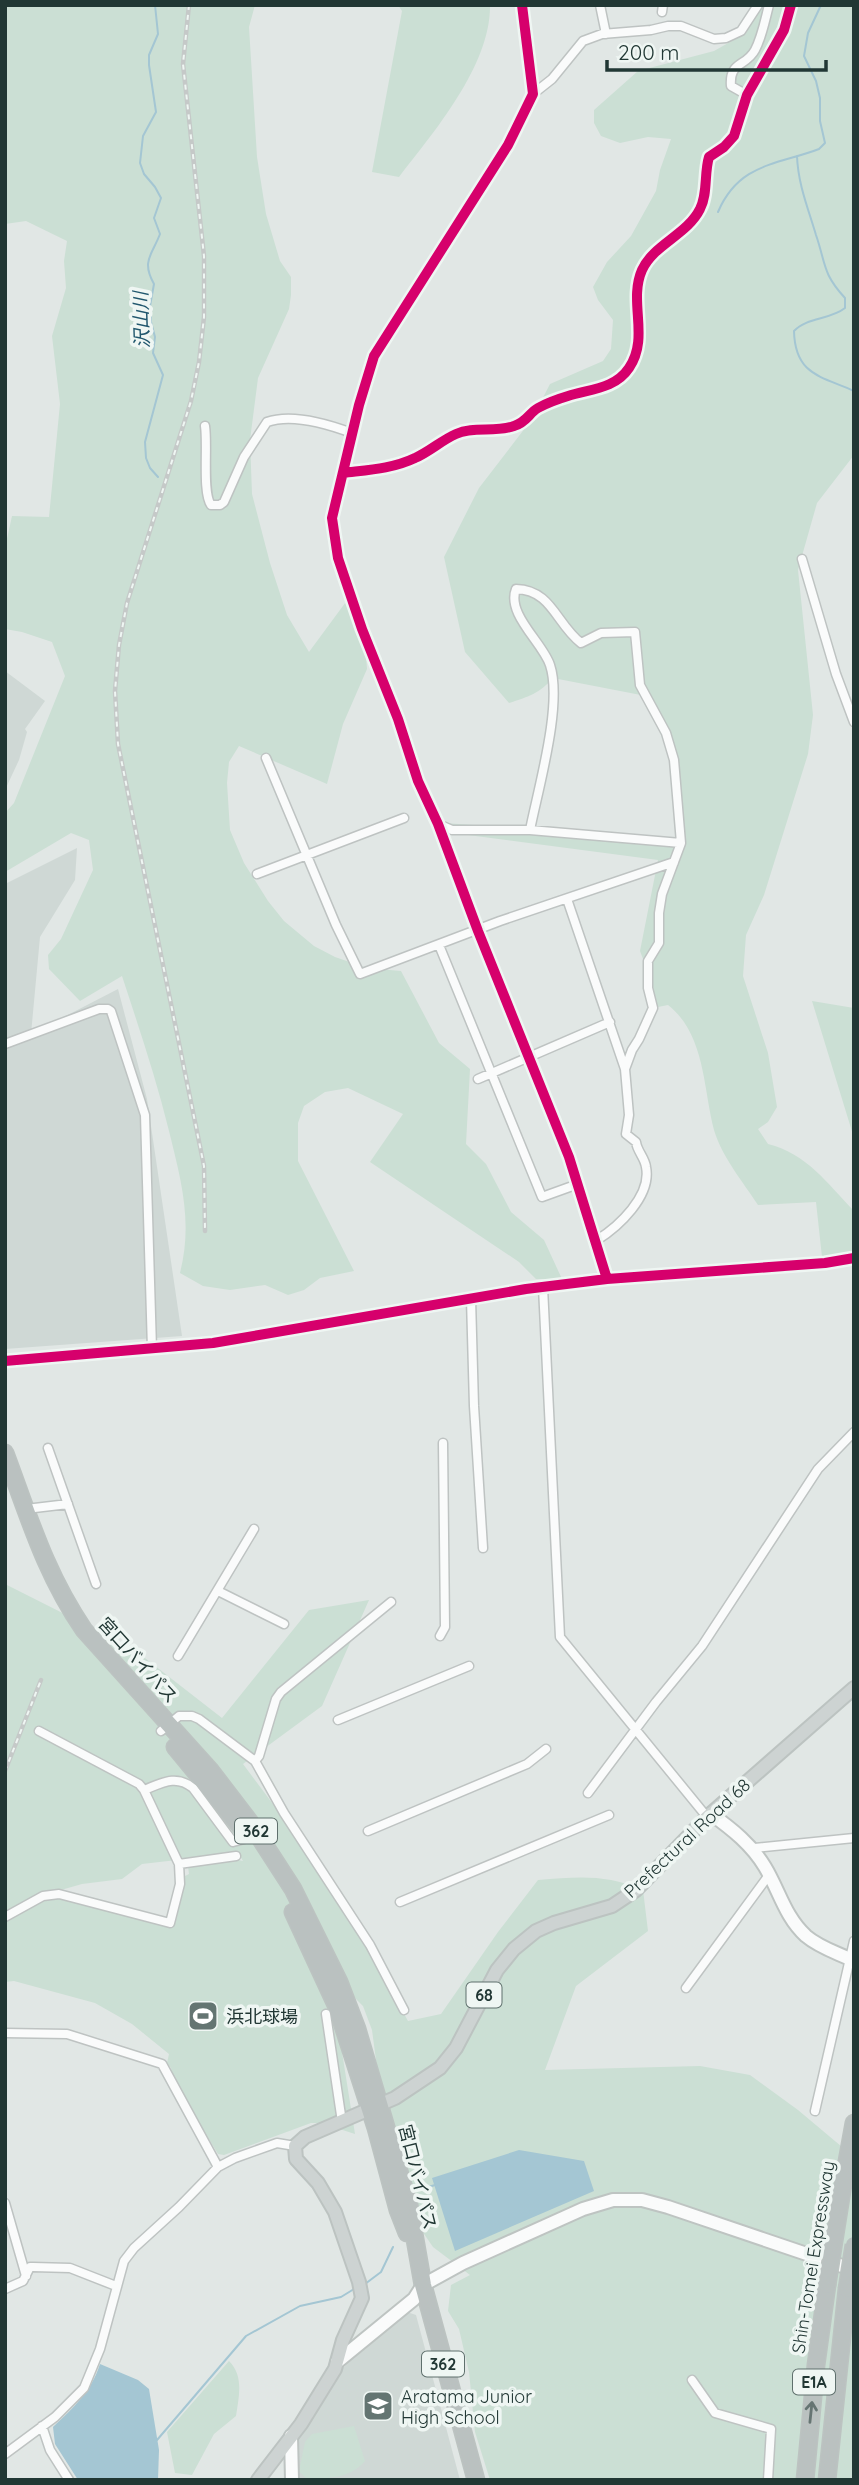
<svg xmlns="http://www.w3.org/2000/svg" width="859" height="2485" font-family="Quicksand,'Noto Sans JP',sans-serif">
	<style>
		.built { fill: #cfd8d5 }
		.green { fill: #cbdfd4 }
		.water { fill: #a4c6d3 }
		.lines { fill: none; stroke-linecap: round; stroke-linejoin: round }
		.stream { stroke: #a4c6d3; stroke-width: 2 }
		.street-casing { stroke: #bec3c2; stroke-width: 11 }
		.secondary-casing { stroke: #bec4c2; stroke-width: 16 }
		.primary-casing { stroke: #bcc3c1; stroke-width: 16 }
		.highway-casing { stroke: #bcc3c1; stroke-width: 19 }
		.street { stroke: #fafbfb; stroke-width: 8 }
		.secondary { stroke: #fafbfb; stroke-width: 12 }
		.primary { stroke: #cdd3d2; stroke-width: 12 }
		.highway { stroke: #bac1c0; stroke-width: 16 }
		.rail-casing { stroke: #c5c9c8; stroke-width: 4.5 }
		.rail { stroke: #eff6f3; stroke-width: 2; stroke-dasharray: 5; stroke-linecap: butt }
		.highway-bridge-casing { stroke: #bcc3c1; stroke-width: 19; stroke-linecap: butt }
		.highway-bridge { stroke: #bac1c0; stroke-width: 16 }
		.cycleway-casing { stroke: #eff6f3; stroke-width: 15 }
		.cycleway { stroke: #d6006c; stroke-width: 10 }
		.oneway { stroke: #667573 }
		.labels { text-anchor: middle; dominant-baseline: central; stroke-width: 7; stroke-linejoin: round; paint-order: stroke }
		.shield { fill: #eff6f3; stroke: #5f706d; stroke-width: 2 }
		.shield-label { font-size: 16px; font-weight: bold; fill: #213734 }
		.street-label { font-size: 18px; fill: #213734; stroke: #eff6f3 }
		.poi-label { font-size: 18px; fill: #213734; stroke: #eff6f3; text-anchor: start }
		.water-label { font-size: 19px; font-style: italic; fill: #21576e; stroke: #eff6f3 }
	</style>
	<rect width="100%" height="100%" fill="#e1e7e5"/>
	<path class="built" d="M5,671L45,701L25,729L27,732L19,760L5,790Z
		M77,848L75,880L40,937L31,1034L118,989L147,1099L182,1336L5,1349V884Z
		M407,2312L416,2315L460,2480H299V2438L301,2430L330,2383L359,2350Z"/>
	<path class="green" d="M5,5H255L249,27L257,157L266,214L280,261L291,277V295L289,309L258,378L250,440L252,494L270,563L287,615L309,652L351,595L364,628L367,669L343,724L327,784L239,746L229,762L227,783L230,830L244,863L268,901L284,921L314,946L335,957L367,968L401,971L439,1043L470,1069L466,1144L486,1164L511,1212L544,1240L562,1279H536L519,1262L370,1162L403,1114L348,1088L325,1092L304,1106L298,1123V1161L354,1271L320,1278L304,1290L288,1295L265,1285L230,1290L203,1286L180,1273C193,1222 181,1180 169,1131C156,1078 139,1028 122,976L80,1001L49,969L48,955L61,939L93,870L89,840L71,833L5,872V813L14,803L65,676L52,642L22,632L5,629V548L12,516L49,517L60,404L52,336L66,288L64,261L67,241L26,221L5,224Z
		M398,5H490C491,65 434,132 399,177L372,172L402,11Z
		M757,5H854V455L817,503L798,570L813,715L808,754L764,895L746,935L743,976L768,1053L777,1107L768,1122L758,1129L768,1144C807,1154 827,1183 854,1211V1255L822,1257L816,1202L758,1205C743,1182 722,1157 714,1130C703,1087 705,1034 668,1005L653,1008L648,972L640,951L658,860L445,832L443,823L681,838L676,770L646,696L553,678C540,693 528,697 509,703L465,652L444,557L479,488L532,419L550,384L603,361L611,349L613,320L598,300L593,287L607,262L631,236L656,191L660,170L671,139L648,137L620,143L601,136L594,123V110L638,71L714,51L746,33Z
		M812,1001L854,1008V1138Z
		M5,1584L132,1648L222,1718L309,1610L369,1600L322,1706L243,1764L332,1883L408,2021L441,2014L498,1932L538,1880C579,1877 605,1874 643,1890L648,1931L576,1986L545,2070L700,2066L750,2075L798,2110L854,2157V2480H490L475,2432L469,2372L459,2329L448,2311L451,2285L470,2275L433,2247L422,2231L378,2075L372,2030L363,2006L354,1997L341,1991L338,2027L355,2134L321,2123H311L224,2155L218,2154L174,2082L171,2068L167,2063L169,2054L132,2024L95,2003L14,1981L5,1982V1921L46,1899L59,1897L170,1926L184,1886L183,1877L189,1874L188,1866L230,1858L243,1861L238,1853L142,1864L122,1879L82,1884L54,1892L5,1914Z
		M229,2361C244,2376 239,2396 236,2416L214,2434L192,2475L175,2473L167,2432Z
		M354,2426L365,2461C349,2479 329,2478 307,2479L299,2471L305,2442L312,2434Z"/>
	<path class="water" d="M519,2150L584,2161L594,2191L455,2251L432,2178Z
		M100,2364L138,2380L149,2389L159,2450L158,2480H78L55,2444L53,2427C74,2407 91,2392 100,2364Z"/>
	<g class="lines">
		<path class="stream" d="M155,5L158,34L149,55V65L156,112L143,136L140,163L144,174L155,187L161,198L154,218L160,234C152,255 141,261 154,284L150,306L151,322L155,337L153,353L163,375L145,442L146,458L150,468L158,477
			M797,156C798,184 808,208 816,235C826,264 822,273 845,298V308C830,320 807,317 794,331C795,375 821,376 854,391
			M718,212C739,163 777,165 819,149L825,143L820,121V98L816,81L804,56L808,33L821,5
			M415,2191L435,2185
			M365,2284L381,2272L393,2247
			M157,2440L246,2336L300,2306L341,2297L354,2289"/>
		<g class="street-casing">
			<path id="street" d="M522,5L533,94L508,145L374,356L359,405L332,518L338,558L362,629L398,719L418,781L438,824L478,931L569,1157L607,1279
				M600,5L606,34
				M662,12L663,5
				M533,94L552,79L583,41L602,34L651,30L668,26H681L714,39L726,38L741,31L758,5
				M747,95L731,86C729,61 746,67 755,50C762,37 765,20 769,5
				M205,426C208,445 202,493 211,505H220L224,502L244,457L267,422C292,413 328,424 352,433
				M343,473C367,470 392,469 415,458C429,452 442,440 456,434C474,426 495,433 514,426C527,422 529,413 538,408C547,403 558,399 568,396C590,389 615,389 629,368C650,337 628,302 642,270C654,244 687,235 700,209C708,194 704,173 709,157L724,147L734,136L747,95L784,30L791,5
				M802,559L836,674L854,722
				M266,758L336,925L360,974L500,921L674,862
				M438,824L452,830H530L681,843
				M530,830C538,789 563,704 550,665C543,643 506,614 516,589C552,590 556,624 581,643L601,633L635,632L640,685L666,733L674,760L681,843L662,894L659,913V943L648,961V988L653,1008L639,1039L632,1050L625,1069
				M257,874L404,818
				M567,899L625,1069L629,1115L626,1134L636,1142C637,1151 645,1158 646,1167C652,1196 618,1227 597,1240
				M439,945L542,1197L578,1184
				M5,1044L99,1009H108L111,1011L145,1115L152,1349
				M478,1079L610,1022
				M543,1287L560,1637L707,1817
				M471,1299L474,1406L483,1548
				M5,1361L213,1343L526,1289L607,1279L825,1263L854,1258
				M48,1448L96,1584
				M26,1509L68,1504
				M218,1591L284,1624
				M440,1636L445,1627L443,1443
				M178,1656L254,1529
				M338,1720L469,1666
				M161,1731L179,1716H192L199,1719L255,1761L284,1813L370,1945L404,2010
				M255,1761L259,1756L276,1699L281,1692L391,1602
				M144,1790C162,1783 176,1774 193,1788L233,1842L248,1838
				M588,1793L656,1702L702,1646L818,1469L854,1432
				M368,1831L527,1764L546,1749
				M753,1850L755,1848L854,1838
				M179,1864L236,1856
				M400,1902L609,1815
				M5,1917L43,1896L59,1894L170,1923L180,1884L179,1864L144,1790L139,1784L39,1731
				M686,1988L769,1875
				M326,2014L342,2122
				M5,2033L67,2034L162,2064L218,2167
				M815,2111L854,1941
				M5,2203L26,2276
				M5,2289L23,2281L30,2267H33L70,2268L116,2286
				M692,2380L715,2413L771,2429L768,2480
				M42,2426L50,2450L69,2480
				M5,2454L55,2417L84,2388L100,2349L124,2261L134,2248L179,2207L218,2167L235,2158L277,2143L295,2146"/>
		</g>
		<g class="secondary-casing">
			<path id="secondary" d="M711,1814C732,1829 752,1845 765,1867C779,1890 785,1917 806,1936C820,1948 838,1953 854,1961
				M337,2362L414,2299L423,2285L463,2263L583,2209L613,2200H642L668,2207L854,2270
				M291,2436L292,2480"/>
		</g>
		<g class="primary-casing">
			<path id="primary" d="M258,2480L301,2424L335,2369L343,2340L362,2298L359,2282L335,2212L318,2183L296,2159L295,2146L305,2137L395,2098L440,2068L456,2048L497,1970L514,1949L536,1931L554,1923L612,1906L636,1890L707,1817L854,1688"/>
		</g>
		<g class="highway-casing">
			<path id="highway" d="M5,1453C29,1517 45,1573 84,1630L210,1770L249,1821L293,1889L339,1982L357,2029L409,2205L423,2285L476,2480
				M175,1747L241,1827
				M293,1912L337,2007L376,2128L398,2210L407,2233
				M844,2178L854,2123
				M805,2480L816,2365L827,2285
				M827,2480L847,2289"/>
		</g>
		<use href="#street" class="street"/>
		<use href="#secondary" class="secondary"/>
		<use href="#primary" class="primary"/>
		<use href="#highway" class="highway"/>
		<g class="rail-casing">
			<path id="rail" d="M189,5L183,64L204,256V317L199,362L191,401L127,603L119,645L115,691L118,744L204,1166L205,1231
				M5,1771L41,1680"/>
		</g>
		<use href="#rail" class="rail"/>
		<g class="highway-bridge-casing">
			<path id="highway-bridge" d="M827,2285L844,2178
				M847,2289L854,2245"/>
		</g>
		<use href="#highway-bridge" class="highway-bridge"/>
		<g class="cycleway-casing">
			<path id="cycleway" d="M522,5L533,94L508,145L374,356L359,405L332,518L338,558L362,629L398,719L418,781L438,824L478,931L569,1157L607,1279
				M343,473C367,470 392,469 415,458C429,452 442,440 456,434C474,426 495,433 514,426C527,422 529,413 538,408C547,403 558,399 568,396C590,389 615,389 629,368C650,337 628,302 642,270C654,244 687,235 700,209C708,194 704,173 709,157L724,147L734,136L747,95L784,30L791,5
				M5,1361L213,1343L526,1289L607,1279L825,1263L854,1258"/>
		</g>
		<use href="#cycleway" class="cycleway"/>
	</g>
	<defs><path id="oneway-shaft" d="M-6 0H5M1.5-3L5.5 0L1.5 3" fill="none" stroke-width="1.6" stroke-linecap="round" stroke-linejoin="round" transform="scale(1.75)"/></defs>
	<use class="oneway" href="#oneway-shaft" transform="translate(811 2412) rotate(-84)"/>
	<defs>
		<g id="stadium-square" transform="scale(1.575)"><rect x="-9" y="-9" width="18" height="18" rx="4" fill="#647572" stroke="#eff6f3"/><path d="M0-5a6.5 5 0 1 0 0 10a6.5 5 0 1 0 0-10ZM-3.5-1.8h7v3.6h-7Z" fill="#fff"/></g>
		<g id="school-square" transform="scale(1.575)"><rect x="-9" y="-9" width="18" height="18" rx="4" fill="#647572" stroke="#eff6f3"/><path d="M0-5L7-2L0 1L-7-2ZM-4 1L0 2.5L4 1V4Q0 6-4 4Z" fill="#fff"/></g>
	</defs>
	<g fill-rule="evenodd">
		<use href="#stadium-square" x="203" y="2016"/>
		<use href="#school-square" x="378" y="2406"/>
	</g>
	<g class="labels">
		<g class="shield">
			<rect x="235" y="1818.5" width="42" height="25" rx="5"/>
			<rect x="466.5" y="1982.5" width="35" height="25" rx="5"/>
			<rect x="422" y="2351.5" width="42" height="25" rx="5"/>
			<rect x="793" y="2369.5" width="42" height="25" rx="5"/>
		</g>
		<g class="shield-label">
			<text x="256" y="1831">362</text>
			<text x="484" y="1995">68</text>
			<text x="443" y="2364">362</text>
			<text x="814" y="2382">E1A</text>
		</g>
		<g class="street-label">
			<text transform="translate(138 1660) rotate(48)">宮口バイパス</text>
			<text transform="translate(687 1838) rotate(-43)">Prefectural Road 68</text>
			<text transform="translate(418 2177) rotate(76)">宮口バイパス</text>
			<text transform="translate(813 2257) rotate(-81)">Shin-Tomei Expressway</text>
		</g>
		<g class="poi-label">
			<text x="226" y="2016">浜北球場</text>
			<text x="401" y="2396">Aratama Junior<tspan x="401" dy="21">High School</tspan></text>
		</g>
		<g class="water-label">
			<text transform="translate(141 320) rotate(-92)">沢山川</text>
		</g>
	</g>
	<rect width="859" height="2485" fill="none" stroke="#213734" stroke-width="14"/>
	<path d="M607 60v10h219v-10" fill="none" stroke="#213734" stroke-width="3.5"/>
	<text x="618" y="60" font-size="21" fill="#213734" stroke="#eff6f3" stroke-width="5" paint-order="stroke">200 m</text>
</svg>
